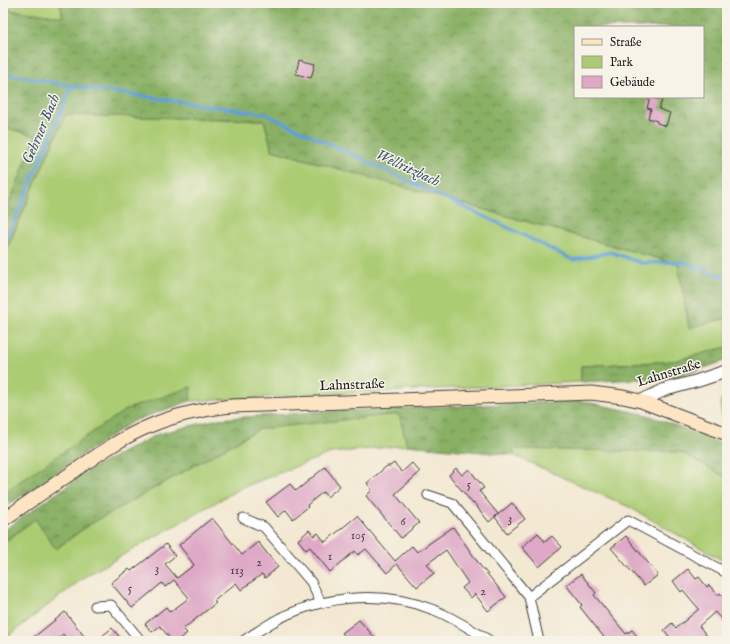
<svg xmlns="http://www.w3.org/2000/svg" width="730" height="644" font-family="'IM FELL English',serif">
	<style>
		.green { fill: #accc73; stroke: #647448 }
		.forest { fill: url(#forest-crowns); stroke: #526640; fill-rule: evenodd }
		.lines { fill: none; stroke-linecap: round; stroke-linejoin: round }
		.stream { stroke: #61a0d3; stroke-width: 3.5 }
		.building { fill: #dea8c6 }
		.minor-casing { stroke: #3c3b37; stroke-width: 11 }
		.tertiary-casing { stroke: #3c3b37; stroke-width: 14 }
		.secondary-casing { stroke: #3c3b37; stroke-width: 15 }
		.minor { stroke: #fff; stroke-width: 9 }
		.tertiary { stroke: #fff; stroke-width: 12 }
		.secondary { stroke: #fde5c4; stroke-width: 13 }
		.labels { text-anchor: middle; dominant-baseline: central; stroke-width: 3; stroke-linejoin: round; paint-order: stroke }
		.number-label { font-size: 12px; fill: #4c3f46 }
		.street-label { font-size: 14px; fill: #1c1c1c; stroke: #f7f3e8 }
		.water-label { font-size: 15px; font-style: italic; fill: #3b576e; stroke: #f7f3e8 }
	</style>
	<defs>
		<pattern id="forest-crowns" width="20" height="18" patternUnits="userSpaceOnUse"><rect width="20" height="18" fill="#89b065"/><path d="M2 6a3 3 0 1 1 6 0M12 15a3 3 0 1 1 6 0" fill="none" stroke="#6f8e52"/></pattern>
	</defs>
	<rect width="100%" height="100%" fill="#f7f3e8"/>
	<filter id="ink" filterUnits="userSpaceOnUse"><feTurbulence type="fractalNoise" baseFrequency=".025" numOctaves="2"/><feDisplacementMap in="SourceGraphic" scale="8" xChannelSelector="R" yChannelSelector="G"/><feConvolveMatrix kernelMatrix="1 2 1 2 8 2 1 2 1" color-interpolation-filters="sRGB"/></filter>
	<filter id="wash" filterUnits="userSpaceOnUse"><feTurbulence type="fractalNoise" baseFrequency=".012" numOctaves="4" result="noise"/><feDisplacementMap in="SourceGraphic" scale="16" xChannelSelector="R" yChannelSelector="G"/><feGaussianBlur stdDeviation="0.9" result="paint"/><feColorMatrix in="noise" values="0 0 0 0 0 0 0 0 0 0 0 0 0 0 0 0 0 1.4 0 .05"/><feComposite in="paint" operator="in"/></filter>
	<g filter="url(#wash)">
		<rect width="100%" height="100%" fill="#f3e8d2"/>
		<path class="green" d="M3,3H60L63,17L3,9Z
			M66,115L264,120L272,150L678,264L689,327L727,318V347L674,361L581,366V382L190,401V387L4,492L11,503L3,509V258L54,140Z
			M3,127L36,136L3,219Z
			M727,389V424L723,422L720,403Z
			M399,414L407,445L331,453L241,488L86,576L3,640V543L35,519L56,549L87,526L259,429Z
			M515,449L681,452L727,478V563L629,507L513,455Z"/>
		<path class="forest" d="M60,3H727V318L689,328L678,264L272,150L264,120L66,115L54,140L3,258V219L36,136L3,127V9L63,17ZM575,27H703V97H575Z
			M727,347V360L678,377L581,382V366L674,361Z
			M191,387L190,401L133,421L11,503L4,492L127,409Z
			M581,401L648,415L727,446V478L681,452L515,449L513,455L407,445L399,414L259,429L87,526L56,549L35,519L3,543V531L91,469L158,434L218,419L316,412Z"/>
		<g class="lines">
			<path class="stream" d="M3,73L72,86L266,114L511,229L573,260L611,252L641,263L682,262L727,278
				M3,248L72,86"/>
		</g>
		<g id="blocks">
			<path class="building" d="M299,60L315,64L311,78L296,74Z
				M650,97L662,100L659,109L670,113L666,126L657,123V121L648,118L651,109L647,108Z
				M394,463L402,472L412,463L420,472L395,494L419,523L401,538L366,496L372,490L367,483L387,466H390Z
				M325,467L340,486L327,497L323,492L307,505L308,507L293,519L286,510L278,517L266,502L290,484L296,491Z
				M456,468L462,475L469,469L484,488L479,491L498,514L489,522L474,503L473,504L449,475Z
				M512,503L525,519L507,533L495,517Z
				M357,516L395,561L412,546L417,552L453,527L484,571V570L506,597L488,611L475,594L471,598L462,588L468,583L446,550L427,564L434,573L417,587L397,564L387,573L366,549L358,555L355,551L330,572L310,547L306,550L298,540L309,530L314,536L318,533L325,542Z
				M212,518L242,555L258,542L278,567L265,578L262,574L241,590L236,583L214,601L216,603L183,629L187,633L177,641H172L160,626L152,632L145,624L166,607L170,612L189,598L174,580L165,587L162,583L132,608L111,583L129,569L131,571L166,544L175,556L165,564L177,578L194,565L179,545Z
				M538,533L545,542L552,536L562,547L539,567L522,547Z
				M626,536L658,575L644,586L611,548Z
				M688,569L696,579L699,577L707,587L709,585L718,595L720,593L727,602V626L715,612L699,626L711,641H673L664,630L672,623L676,628L699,609L683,590L681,592L673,581Z
				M581,574L596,593L594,595L626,634L632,630L641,641H607L580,607L582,605L566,585Z
				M65,612L88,641H68L63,634L54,641H29Z
				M359,620L369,631L377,641H349L342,633Z
				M112,628L123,641H96Z"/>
		</g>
	</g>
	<g filter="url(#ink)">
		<use href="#blocks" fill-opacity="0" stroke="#3c3b37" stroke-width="1"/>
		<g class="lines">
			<g class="minor-casing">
				<path id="minor" d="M428,495L452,503L529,597L539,641
					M243,518L264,527L311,582L321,603
					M529,597L628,520L727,573
					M95,606L111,605L141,641
					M243,641C255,633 267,625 280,618C327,595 384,590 434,610C454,618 472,630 490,641"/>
			</g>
			<g class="tertiary-casing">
				<path id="tertiary" d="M641,401L664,390L697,381L727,371"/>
			</g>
			<g class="secondary-casing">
				<path id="secondary" d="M3,520C27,503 52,486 76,470C100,453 124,436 152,425C178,414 204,409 232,406L591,393L623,397L641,401L727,434"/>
			</g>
			<use href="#minor" class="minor"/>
			<use href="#tertiary" class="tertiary"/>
			<use href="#secondary" class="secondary"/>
		</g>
	</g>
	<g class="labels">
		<g class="number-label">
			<text x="469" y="484">5</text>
			<text x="510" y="518">3</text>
			<text x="403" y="521">6</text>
			<text x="358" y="535">105</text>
			<text x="330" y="556">1</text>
			<text x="259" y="562">2</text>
			<text x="157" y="568">3</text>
			<text x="237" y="570">113</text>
			<text x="130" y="588">5</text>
			<text x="483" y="591">2</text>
		</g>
		<g class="street-label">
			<text transform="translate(669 373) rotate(-17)">Lahnstraße</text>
			<text transform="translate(352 385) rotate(-2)">Lahnstraße</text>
		</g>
		<g class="water-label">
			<text transform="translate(41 129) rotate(-67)">Gehrner Bach</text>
			<text transform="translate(408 168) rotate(25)">Wellritzbach</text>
		</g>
	</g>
	<rect width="730" height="644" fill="none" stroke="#f7f3e8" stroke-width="16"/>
	<rect x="574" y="26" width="130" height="72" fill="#f7f3e8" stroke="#9f9d96"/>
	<rect x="582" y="39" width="20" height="6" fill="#fde5c4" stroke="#9f9d96"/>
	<text x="610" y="46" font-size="12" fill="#1c1c1c">Straße</text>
	<rect x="582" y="56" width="20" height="12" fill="#accc73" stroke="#9f9d96"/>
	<text x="610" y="66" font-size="12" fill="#1c1c1c">Park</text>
	<rect x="582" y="76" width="20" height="12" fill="#dea8c6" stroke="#9f9d96"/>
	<text x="610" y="86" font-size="12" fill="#1c1c1c">Gebäude</text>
</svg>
